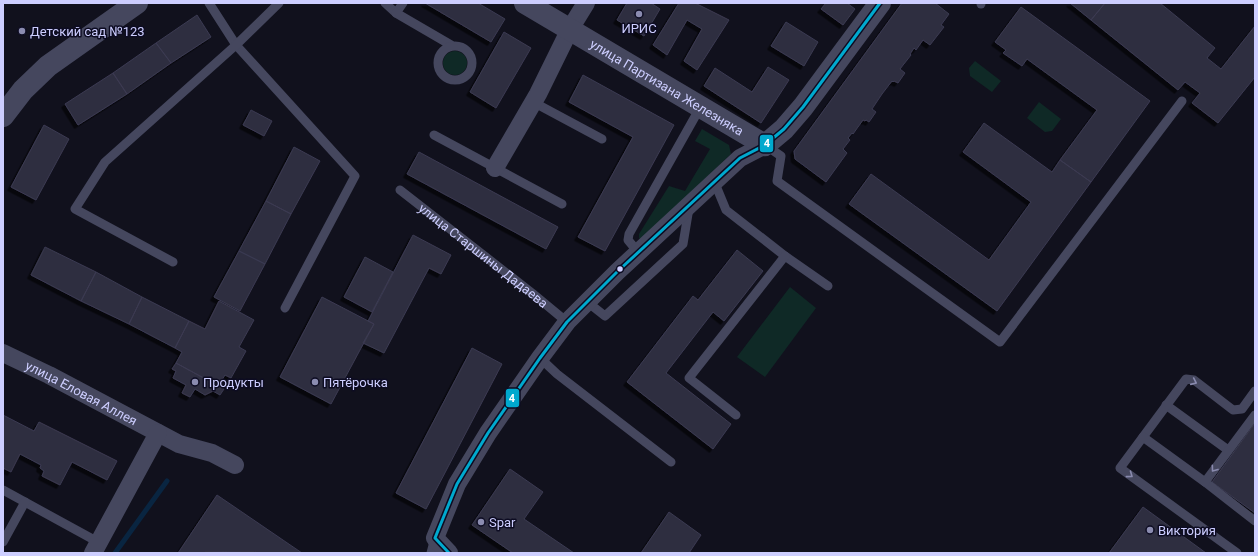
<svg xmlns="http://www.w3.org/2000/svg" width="1258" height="556" font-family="Roboto,sans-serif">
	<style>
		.green { fill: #0f2926 }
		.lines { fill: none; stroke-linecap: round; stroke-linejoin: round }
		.stream { stroke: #092541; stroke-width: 5 }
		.building { fill: #2f2f3f; stroke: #3b3a52; filter: url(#shadow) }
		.service { stroke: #45475e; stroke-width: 9 }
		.minor { stroke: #45475e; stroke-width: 18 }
		.tertiary { stroke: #45475e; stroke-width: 22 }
		.bus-1-casing { stroke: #0d0c22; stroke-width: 6 }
		.bus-1 { stroke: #00a9ce; stroke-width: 3 }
		.oneway { stroke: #898aae }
		.poi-dot { fill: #8b8cb0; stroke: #0d0c22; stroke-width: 1.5 }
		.bus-dot { fill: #cdceff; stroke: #0d0c22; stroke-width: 1.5 }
		.labels { text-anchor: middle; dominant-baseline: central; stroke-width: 3; stroke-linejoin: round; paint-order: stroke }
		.poi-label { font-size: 13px; fill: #cdceff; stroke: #0d0c22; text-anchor: start }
		.street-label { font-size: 13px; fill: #cdceff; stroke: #0d0c22 }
		.line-badge { stroke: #0d0c22; stroke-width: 1.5 }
		.badge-label { font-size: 11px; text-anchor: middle; font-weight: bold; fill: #fff }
	</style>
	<defs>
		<filter id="shadow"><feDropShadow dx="-3.5" dy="3.5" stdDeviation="0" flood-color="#0009"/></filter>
	</defs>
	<rect width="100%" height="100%" fill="#11111d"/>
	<path class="green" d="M443 63a12 12 0 1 1 24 0a12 12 0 1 1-24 0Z
		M975,61L1001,81L992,92L970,76L969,68Z
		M1039,102L1061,119L1052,131L1045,132L1027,118Z
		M702,129L729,145L731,154L641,240L639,238V234L669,186L685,191L710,149L695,141Z
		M790,287L816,308L765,377L737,357Z"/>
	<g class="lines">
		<path class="stream" d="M115,553L167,481"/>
	</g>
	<path class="building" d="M425,3H478L505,19L491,42Z
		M627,3H651L660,9L644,36L617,20Z
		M679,3H695L729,20L697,70L684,61L702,29L687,20L667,55L653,45Z
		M826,3H847L855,9L843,25L821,9Z
		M902,3H935L949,14L941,25L944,27L930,45L923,40L916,50L914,48L910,54L911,55L900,69L905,73L898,83L894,81L893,82L892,81L882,94L872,109L876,112L869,122L866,120L865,121L863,120L853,134L852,133L848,138L850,140L843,149L847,153L826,182L795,159L794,151Z
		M1070,3H1105L1091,20Z
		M1105,3H1160L1215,48L1207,58L1221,69L1255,26V77L1218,123L1192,103L1200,93L1185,82L1178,90L1091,20Z
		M1021,7L1150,101L1091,182L1060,160L1097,110L1027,59L1022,66L1003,53L1006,50L995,42Z
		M197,15L211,37L171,63L156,43Z
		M786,22L818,42L804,66L771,46Z
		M504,32L531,48L496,108L470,92Z
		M156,43L171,63L127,94L113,73Z
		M768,67L789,80L761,123L704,86L715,68L752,92Z
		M113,73L127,94L78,125L65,104Z
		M583,75L674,125L605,251L578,237L633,137L569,102Z
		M251,110L272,121L264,136L243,125Z
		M984,123L1052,172L1060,160L1091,182L997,311L849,204L871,174L989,260L1031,202L963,152Z
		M44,125L69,139L36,200L11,187Z
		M294,147L320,161L291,214L266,201Z
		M419,152L558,227L546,249L407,174Z
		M266,201L291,214L265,264L239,251Z
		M413,235L451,255L441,274L429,268L384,353L363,343L374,324L368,321Z
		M45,247L96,272L81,301L31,275Z
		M737,250L763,271L724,321L713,312L666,373L731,424L713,449L627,382L693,296L698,300Z
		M239,251L265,264L240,311L214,297Z
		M365,257L393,272L372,312L344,297Z
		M96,272L142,297L129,324L81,301Z
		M142,297L189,321L175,348L129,324Z
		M322,297L374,324L331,404L280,377Z
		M219,301L254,320L239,347L246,351L231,378L225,375L218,386L176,363L182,352L175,348L189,321L205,329Z
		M472,348L502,364L426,509L396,493Z
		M176,363L224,389L220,395L213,391L205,395L195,389L190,397L182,393L186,385L173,378L176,371L172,369Z
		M3,415L34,431L39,422L117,461L107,480L72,462L60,485L42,476L44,471L40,468L41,465L20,454L11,472L3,468Z
		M1255,423V513L1212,482Z
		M510,469L543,492L524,519L574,553H513L472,525Z
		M217,495L302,553L224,552L178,553Z
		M1143,507L1206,553H1109Z
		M669,512L701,535L689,553H641Z"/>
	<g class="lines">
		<g class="service">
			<path d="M209,3L236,45L355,176L285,308"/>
			<path d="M385,3L396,13L403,3"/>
			<path d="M981,3V4"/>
			<path d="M396,13L451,45"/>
			<circle cx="455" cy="63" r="17"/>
			<path d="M533,102L602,139"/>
			<path d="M434,135L562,204"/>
			<path d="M765,145L781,156L777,181L1000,342L1182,101"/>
			<path d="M714,181L726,210L785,256L828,286"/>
			<path id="s1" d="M400,190L532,293L567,322"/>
			<path d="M638,252L628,240L629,234L701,106"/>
			<path d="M173,262L75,209L105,162L236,45L279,3"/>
			<path d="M586,301L605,316L683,244L689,208"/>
			<path d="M540,358L557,374L671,462"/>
			<path d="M1166,405L1228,450"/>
			<path d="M736,415L689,378L785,256"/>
			<path d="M1143,437L1186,379L1194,380L1233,410L1242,409L1255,391"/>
			<path d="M1205,482L1255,521"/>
			<path d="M3,490L98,542"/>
			<path d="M3,542L25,502"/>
			<path d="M431,553L435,538"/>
			<path d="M1237,553L1120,468L1143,437L1205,482L1255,415"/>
		</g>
		<g class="minor">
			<path d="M495,168L538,94L570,29L586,3"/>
			<path id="s2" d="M3,353L49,375L179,444L212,453L235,465"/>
			<path d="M93,553L158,433"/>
			<path d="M449,553L435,538L457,484L488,433L540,358L567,322L617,272L740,158L765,145"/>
		</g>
		<g class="tertiary">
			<path id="s3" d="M525,3L765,145L784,129L803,107L880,3"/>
			<path d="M3,116L23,90L48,66L137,3"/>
		</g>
		<g class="bus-1-casing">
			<path id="bus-1" d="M449,553L435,538L457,484L488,433L540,358L567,322L617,272L740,158L765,145L784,129L803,107L880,3"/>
		</g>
		<use href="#bus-1" class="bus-1"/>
	</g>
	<defs><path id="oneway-chevron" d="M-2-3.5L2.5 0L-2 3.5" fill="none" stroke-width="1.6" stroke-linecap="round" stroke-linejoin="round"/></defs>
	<g class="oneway">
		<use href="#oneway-chevron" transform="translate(1194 382) rotate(24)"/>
		<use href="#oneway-chevron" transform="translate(1214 469) rotate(126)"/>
		<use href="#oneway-chevron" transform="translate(1130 475) rotate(36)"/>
	</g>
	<g class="poi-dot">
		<circle cx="639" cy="14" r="4"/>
		<circle cx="22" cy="31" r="4"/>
		<circle cx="195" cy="382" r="4"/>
		<circle cx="315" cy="382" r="4"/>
		<circle cx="481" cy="522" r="4"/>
		<circle cx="1150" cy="530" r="4"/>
	</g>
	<circle class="bus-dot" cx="620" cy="269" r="3.5"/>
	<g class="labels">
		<g class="poi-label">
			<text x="639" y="28" text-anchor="middle">ИРИС</text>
			<text x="30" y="31">Детский сад №123</text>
			<text x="203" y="382">Продукты</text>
			<text x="323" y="382">Пятёрочка</text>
			<text x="489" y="522">Spar</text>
			<text x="1158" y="530">Виктория</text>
		</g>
		<g class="street-label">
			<text stroke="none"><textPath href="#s3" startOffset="165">улица Партизана Железняка</textPath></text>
			<text stroke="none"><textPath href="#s1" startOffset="106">улица Старшины Дадаева</textPath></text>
			<text stroke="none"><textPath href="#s2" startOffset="88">улица Еловая Аллея</textPath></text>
		</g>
	</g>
	<g class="line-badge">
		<rect x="759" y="134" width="15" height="19" rx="4" fill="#00a9ce"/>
		<rect x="505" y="388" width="15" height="20" rx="4" fill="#00a9ce"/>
	</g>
	<g class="badge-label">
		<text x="767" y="147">4</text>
		<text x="512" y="402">4</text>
	</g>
	<rect width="1258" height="556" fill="none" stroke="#cdceff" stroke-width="8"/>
</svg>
